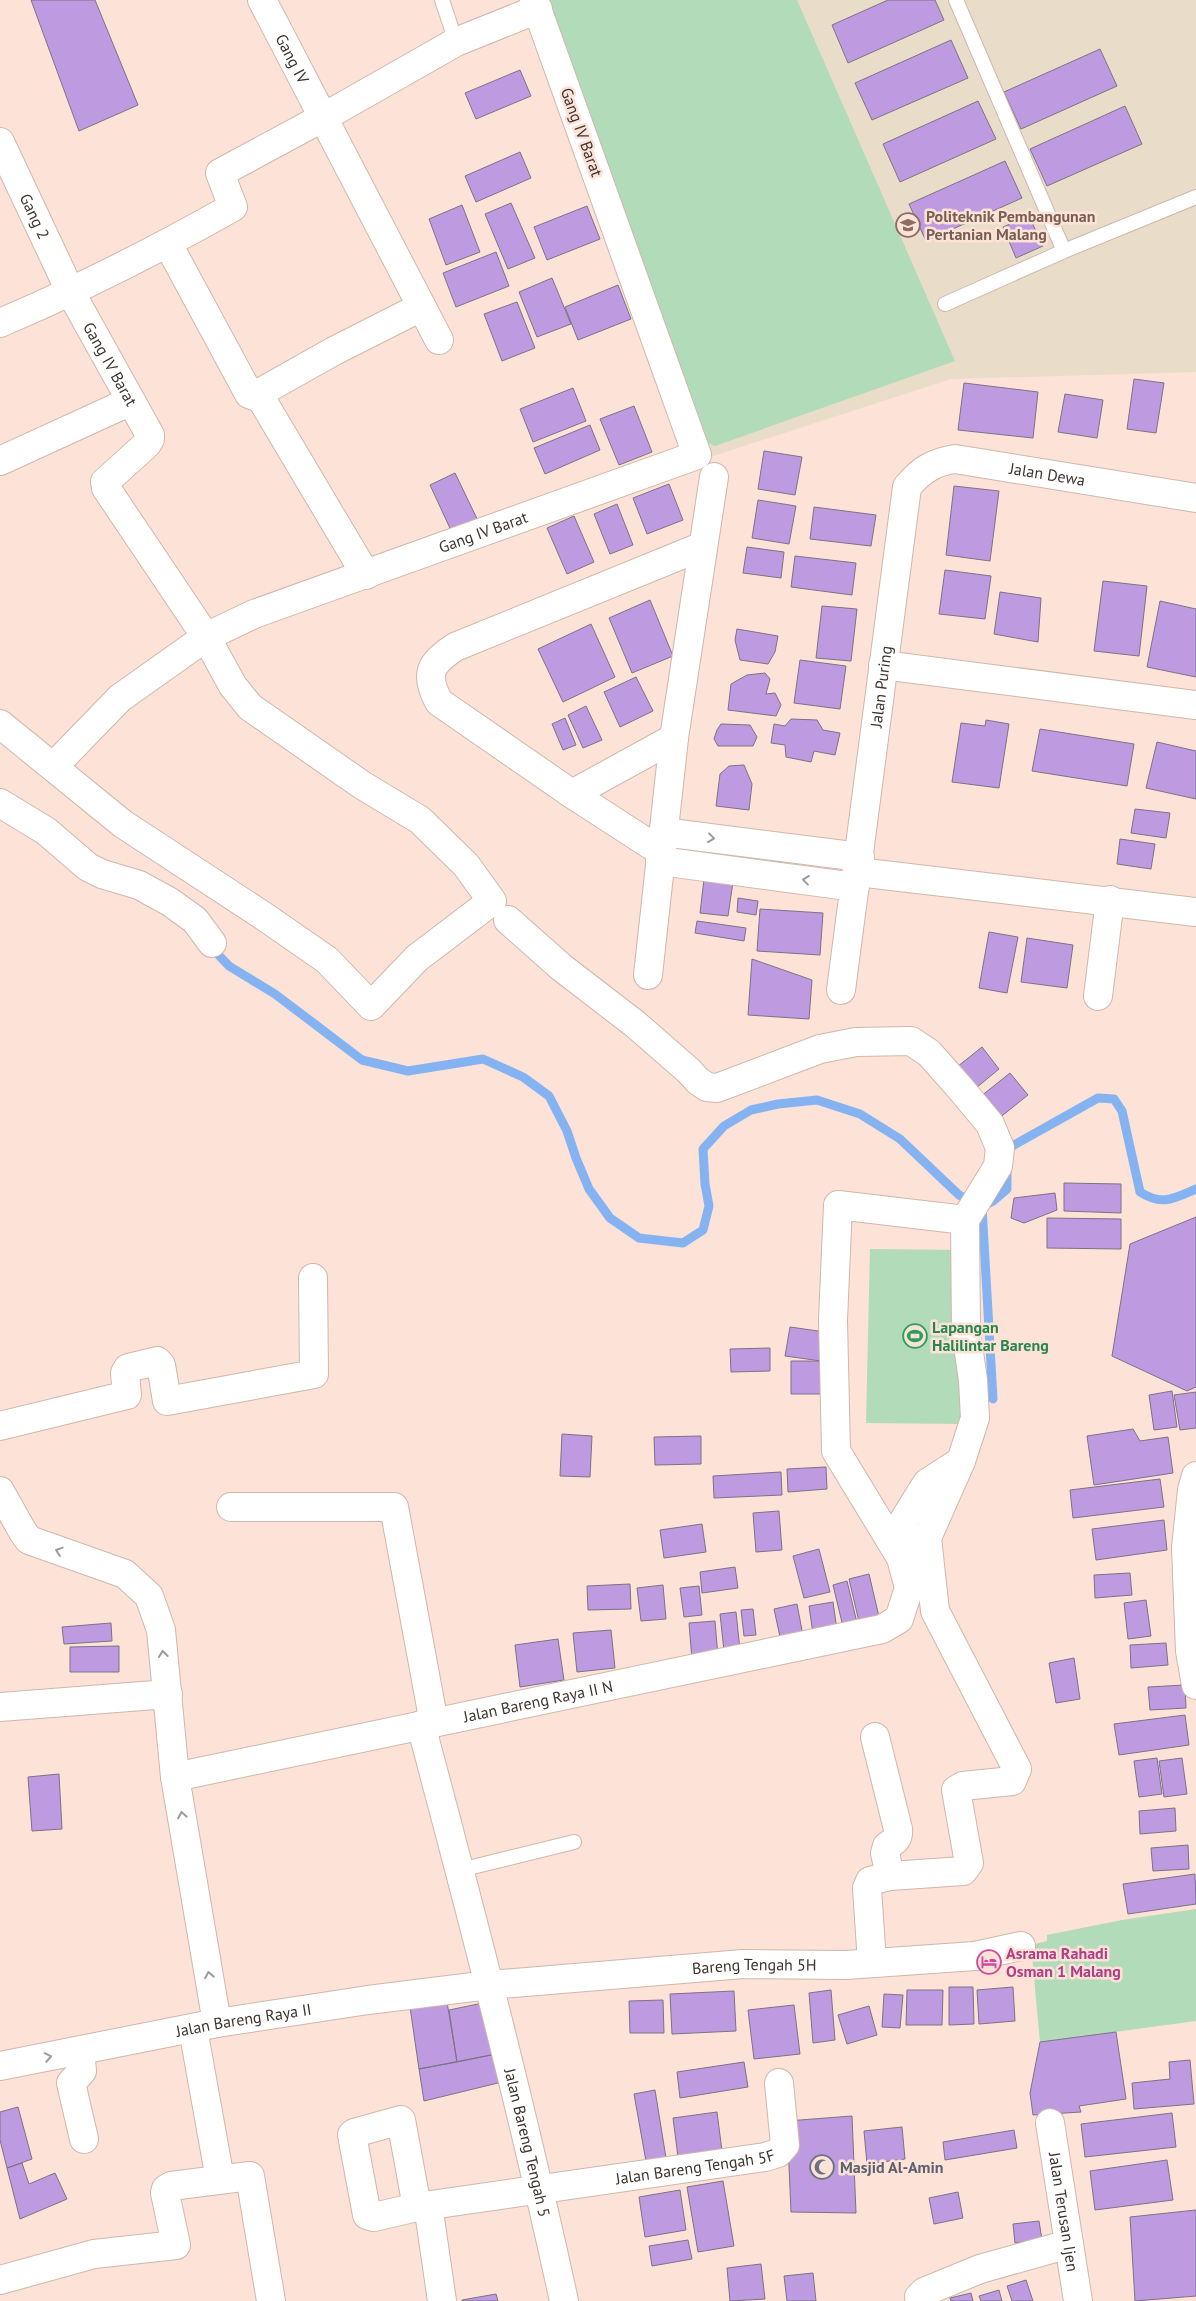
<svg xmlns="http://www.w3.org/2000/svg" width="1196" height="2301" font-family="'PT Sans',sans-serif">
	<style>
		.education { fill: #e9ddc9 }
		.green { fill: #b2dbb9 }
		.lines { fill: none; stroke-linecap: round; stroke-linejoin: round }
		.stream { stroke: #85b3f2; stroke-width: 9 }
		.building { fill: #be9be0; stroke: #7c7286 }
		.lane-casing { stroke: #cfb7ac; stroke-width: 16 }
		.street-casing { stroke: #cfb7ac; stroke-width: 30 }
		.secondary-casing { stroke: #cfb7ac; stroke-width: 30 }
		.lane { stroke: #fff; stroke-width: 14 }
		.street { stroke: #fff; stroke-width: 28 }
		.secondary { stroke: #fff; stroke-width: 28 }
		.oneway { stroke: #9e9a97 }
		.labels { text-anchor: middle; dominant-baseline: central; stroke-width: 5; stroke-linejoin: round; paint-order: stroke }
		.street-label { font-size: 16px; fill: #3d342f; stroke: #fce2d7 }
		.education-label { font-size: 16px; font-weight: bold; fill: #785e54; stroke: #fce2d7; text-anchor: start }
		.leisure-label { font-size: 16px; font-weight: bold; fill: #27864d; stroke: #fce2d7; text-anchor: start }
		.hotel-label { font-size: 16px; font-weight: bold; fill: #b23c85; stroke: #fce2d7; text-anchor: start }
		.worship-label { font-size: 16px; font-weight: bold; fill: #5b616d; stroke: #fce2d7; text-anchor: start }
	</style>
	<rect width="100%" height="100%" fill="#fce2d7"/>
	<path class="education" d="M539,0H1196V372L951,379L704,459Z"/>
	<path class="green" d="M539,0H797L955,361L715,446L697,438Z
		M870,1249L960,1250L964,1424L866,1423Z
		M1196,1909V2021L1040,2042L1031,1945L1047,1941V1935L1122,1920Z"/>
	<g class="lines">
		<path class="stream" d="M210,946L229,966L275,994L362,1060L408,1071L483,1059L523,1077L549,1096L567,1131L576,1158L589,1189L610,1218L639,1238L683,1243L703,1230L709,1206L705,1184L703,1149L724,1126L751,1110L778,1104L817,1100L860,1114L900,1139L959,1195L982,1207L993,1201L1007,1189V1166
			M1007,1153V1149L1098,1098L1114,1099L1122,1111L1140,1192C1162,1206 1173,1199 1196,1189
			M982,1207L993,1399"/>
	</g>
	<path class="building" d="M31,0H95L138,105L79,131Z
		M888,0H935L944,20L848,63L832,25Z
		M951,40L968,78L872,120L855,83Z
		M1100,49L1117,86L1021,129L1004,92Z
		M520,70L531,96L476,119L465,93Z
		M978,101L996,139L900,182L883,144Z
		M1125,106L1142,144L1047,186L1030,149Z
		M520,152L531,178L476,202L465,176Z
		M1005,161L1022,198L926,241L909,204Z
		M511,203L535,258L508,269L485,214Z
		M462,205L480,252L446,265L429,219Z
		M587,206L600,239L547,260L534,227Z
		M1029,216L1043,246L1016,258L1003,227Z
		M496,252L509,286L456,307L443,273Z
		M552,278L571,324L537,337L519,292Z
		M618,285L631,319L578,340L565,307Z
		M517,302L535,348L502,361L484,314Z
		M1134,379L1164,383L1156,433L1127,429Z
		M964,383L1038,392L1033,438L958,430Z
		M573,388L586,421L533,442L520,409Z
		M1065,394L1103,400L1097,438L1058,432Z
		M634,406L652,452L619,465L600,419Z
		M590,425L600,450L545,474L534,448Z
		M764,451L802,457L795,495L758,489Z
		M455,473L481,527L455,539L430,485Z
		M669,484L683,520L647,534L633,498Z
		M954,486L999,491L990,561L946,555Z
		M758,500L796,506L789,544L752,538Z
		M617,504L633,545L610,554L594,514Z
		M814,507L876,515L871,546L810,539Z
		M574,516L594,562L567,574L547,528Z
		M747,547L784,552L781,578L743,573Z
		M795,556L856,563L852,595L791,587Z
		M945,570L991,576L985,619L939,614Z
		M1103,581L1147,586L1139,656L1094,651Z
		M1000,592L1041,598L1038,642L994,634Z
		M650,600L673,656L632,673L609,618Z
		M1160,601L1196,609V677L1147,667Z
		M822,606L857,609L851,661L816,658Z
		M591,624L615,677L563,702L538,649Z
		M737,629L778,636L775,652L768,664L740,660L735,640Z
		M800,660L846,666L840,709L794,703Z
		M765,673L770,679L766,694L775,693L781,705L776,716L728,710L731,684L747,675Z
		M636,677L653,711L620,727L604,692Z
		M586,706L602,740L583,748L568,715Z
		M565,718L576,745L563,750L552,724Z
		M791,719L817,720L823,730L840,733L835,755L814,751L811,762L786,757L785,745L771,743L774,724L785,726Z
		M986,720L1009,724L999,788L952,782L961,723L985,726Z
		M721,724L750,725L757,737L753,746H718L714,739L717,730Z
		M1040,729L1134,744L1127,786L1032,771Z
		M1157,742L1196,751V799L1146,788Z
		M744,765L752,784L749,810L716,806L720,774L729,766Z
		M1135,809L1170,813L1166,838L1131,833Z
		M1120,839L1155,844L1151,869L1117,864Z
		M704,879L733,882L728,916L700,913Z
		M738,898L758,901L756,915L737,912Z
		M760,909L823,913L820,955L757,951Z
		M697,921L746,928L744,941L695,933Z
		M989,932L1018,937L1007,993L979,988Z
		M1027,938L1073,945L1067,988L1021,982Z
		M752,959L812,980L809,1019L748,1015Z
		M982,1047L999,1069L970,1093L952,1071Z
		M1010,1073L1028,1095L998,1119L980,1097Z
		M1064,1183L1121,1184V1213L1064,1211Z
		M1055,1193L1057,1210L1024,1223L1011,1218L1014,1198Z
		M1196,1217V1387L1187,1391L1112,1356L1130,1244Z
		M1047,1218L1121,1219V1249L1047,1248Z
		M790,1327L825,1332L821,1361L785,1356Z
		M770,1348V1371L731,1372L730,1349Z
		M791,1361H821V1394H791Z
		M1172,1391L1177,1427L1154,1430L1149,1395Z
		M1196,1392V1428L1180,1430L1174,1395Z
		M1133,1429L1140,1441L1168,1437L1173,1473L1094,1485L1087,1436Z
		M562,1434L592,1436L590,1477L560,1476Z
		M701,1436V1464L655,1465L654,1437Z
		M826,1467L827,1489L788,1492L787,1469Z
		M781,1472L782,1495L714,1498L713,1476Z
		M1160,1479L1164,1507L1073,1518L1070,1490Z
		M779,1511L782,1550L756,1552L753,1513Z
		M1164,1520L1167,1550L1096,1560L1092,1529Z
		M702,1524L706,1552L664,1558L660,1530Z
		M819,1549L830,1592L804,1598L793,1556Z
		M735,1567L738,1588L702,1593L700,1572Z
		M1130,1573L1132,1595L1095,1598L1094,1575Z
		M869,1574L880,1621L860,1626L849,1579Z
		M847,1581L859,1631L845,1635L833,1585Z
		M630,1584L631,1609L588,1610L587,1586Z
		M663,1585L666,1619L641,1621L637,1588Z
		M699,1586L702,1615L684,1617L680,1588Z
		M1146,1600L1151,1636L1128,1639L1124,1603Z
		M833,1602L838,1637L814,1641L809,1606Z
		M797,1604L804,1641L782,1646L774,1609Z
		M753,1609L756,1635L744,1636L741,1610Z
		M736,1612L740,1650L724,1651L720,1614Z
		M715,1621L718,1657L692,1660L689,1623Z
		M111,1623L112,1641L64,1644L62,1627Z
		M611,1630L615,1668L577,1672L573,1633Z
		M558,1639L564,1680L520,1687L515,1645Z
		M1166,1643L1168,1665L1131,1668L1130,1645Z
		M119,1646V1672H70V1647Z
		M1074,1658L1080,1699L1056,1703L1049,1663Z
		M1185,1685L1186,1708L1150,1710L1148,1687Z
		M1185,1715L1189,1745L1119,1755L1114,1724Z
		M1157,1758L1162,1794L1139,1797L1134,1761Z
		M1182,1758L1187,1794L1164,1797L1159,1761Z
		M59,1774L62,1829L32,1831L28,1777Z
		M1175,1808L1176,1831L1140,1834L1139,1811Z
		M1188,1845L1189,1869L1153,1871L1151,1848Z
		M1195,1874L1196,1904L1128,1914L1123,1884Z
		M949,1987H973L974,2024L949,2025Z
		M1013,1987L1015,2021L979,2024L977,1990Z
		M831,1990L835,2040L813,2043L809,1993Z
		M907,1990H943L942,2025H906Z
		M734,1991L736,2031L672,2034L670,1994Z
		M884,1994L903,1995L900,2028L882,2027Z
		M663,2000L664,2033H630L629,2001Z
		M447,2002L457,2062L419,2069L410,2007Z
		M483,2003L496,2054L457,2062L449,2010Z
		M794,2005L800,2054L754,2059L748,2010Z
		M869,2006L877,2035L847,2044L838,2015Z
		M1116,2032L1126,2099L1079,2106L1081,2112L1033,2115L1030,2093L1040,2042Z
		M496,2054L502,2082L424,2101L419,2069Z
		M1190,2060L1194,2104L1134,2109L1132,2083L1170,2079L1169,2062Z
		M744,2062L748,2087L680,2098L677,2072Z
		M655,2090L667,2164L647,2167L634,2094Z
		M18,2107L32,2159L7,2168L0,2140V2112Z
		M717,2112L722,2151L678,2157L673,2118Z
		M1172,2113L1176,2147L1085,2157L1081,2124Z
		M852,2116L856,2213L791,2212L787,2121Z
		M902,2127L905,2159L867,2164L864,2131Z
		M1014,2130L1017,2148L945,2160L943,2142Z
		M1167,2160L1173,2200L1095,2210L1090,2171Z
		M22,2163L29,2184L55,2173L67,2199L20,2219L7,2168Z
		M723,2181L734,2246L698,2252L687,2187Z
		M680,2190L686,2230L645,2237L639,2197Z
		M958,2192L963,2218L934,2224L929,2198Z
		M1196,2210V2296L1135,2301L1130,2217Z
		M1039,2221L1042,2240L1015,2243L1013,2224Z
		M688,2240L692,2259L652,2266L649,2246Z
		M761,2264L765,2299L730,2301L727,2268Z
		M813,2273L816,2301H787L784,2276Z
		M1026,2280L1033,2301H1012L1007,2286Z
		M999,2290L1002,2301H981L979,2296Z
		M971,2293L973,2301H951L950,2298Z
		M496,2294L498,2301H462V2300Z"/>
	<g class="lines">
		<g class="lane-casing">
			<path id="lane" d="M442,0L456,42
				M956,0L1064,251
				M945,304L1064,251L1196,197
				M460,1870L574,1842"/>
		</g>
		<g class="street-casing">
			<g id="street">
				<path id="s1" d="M262,0L439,340"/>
				<path id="s2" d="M0,142L71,293L150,435V439L147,444L105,482L106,488L206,637L254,614L697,455L534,0"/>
				<path d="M168,244L249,394L254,396L334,351L421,307"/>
				<path d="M0,323C80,289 157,250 233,207L220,173L324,117L456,42L538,9"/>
				<path d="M259,395L366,575"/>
				<path d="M0,461L131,401"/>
				<path d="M883,665L1196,705"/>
				<path d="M0,724L123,824L265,917L327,960L371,1006L417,958L492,901L466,865L420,820L362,785L250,707L233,686L206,637L120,698L53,767"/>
				<path d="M572,794L674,738"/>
				<path d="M0,803L46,831L88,867L102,874L139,885L170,902L195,920L212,943"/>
				<path d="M663,832L860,857"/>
				<path d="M660,851L572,794L439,702C424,674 430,664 455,647L703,546"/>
				<path d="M660,861L855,887"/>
				<path d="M858,872L1196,912"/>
				<path d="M648,975L674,738L714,477"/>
				<path id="s3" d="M841,990L907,487C921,470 934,462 955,459L1196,498"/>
				<path d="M1098,996L1110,900"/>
				<path d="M0,1426L127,1395L125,1373L128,1368L157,1361L161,1365L167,1401L314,1374L313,1278"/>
				<path d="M0,1491L23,1532L29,1540L125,1574L149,1596L161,1630L175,1777L217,2023"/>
				<path d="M231,1507H394L434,1723"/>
				<path d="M1186,1548L1192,1490L1196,1476"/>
				<path d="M1196,1553L1186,1548L1190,1651L1196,1685"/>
				<path d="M901,1558L836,1451L833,1320L838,1205L965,1220"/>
				<path d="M0,1707L168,1694"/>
				<path id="s4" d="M421,1725C472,1916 522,2108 564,2301"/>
				<path d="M875,1737L898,1829C899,1839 895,1841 887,1846L885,1853L890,1876"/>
				<path id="s5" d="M175,1777L882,1629L899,1619L909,1588L901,1558L904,1520L927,1483L961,1461L975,1418L973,1380L966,1332L965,1220L998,1166L1000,1148L990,1124L960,1088L929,1053L911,1041L856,1042L820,1049L717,1088L707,1087L698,1081L689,1071L635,1024L561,967L508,920"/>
				<path d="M872,1963L867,1888L870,1881L890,1876L963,1871L969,1863L956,1790L963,1786L1012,1781L1017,1769L935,1611L927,1538L961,1461"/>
				<path d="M193,2029L220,2179"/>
				<path d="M80,2051L82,2071L71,2083L84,2139"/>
				<path id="s6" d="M0,2066L217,2023L368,2000L489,1985L743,1964L846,1965L975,1956L1021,1946"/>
				<path d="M428,2205L442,2301"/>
				<path id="s7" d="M417,2207L401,2120L354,2133L352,2135L367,2215L374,2217L417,2207L765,2157L778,2153L785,2145L779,2083"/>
				<path d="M0,2280L94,2254L176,2245L165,2193L166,2189L171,2186L250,2176L271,2301"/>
				<path d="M920,2301L919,2297L924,2292L980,2269L1069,2244"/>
			</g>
		</g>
		<g class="secondary-casing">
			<g id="secondary">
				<path id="s8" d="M1050,2123L1078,2301"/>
			</g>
		</g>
		<use href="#lane" class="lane"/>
		<use href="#street" class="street"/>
		<use href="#secondary" class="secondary"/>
	</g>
	<defs><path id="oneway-chevron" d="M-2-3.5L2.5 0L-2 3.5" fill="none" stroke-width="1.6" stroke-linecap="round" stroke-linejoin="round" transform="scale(1.25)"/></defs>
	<g class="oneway">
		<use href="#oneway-chevron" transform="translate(711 838) rotate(7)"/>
		<use href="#oneway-chevron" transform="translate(806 880) rotate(-173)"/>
		<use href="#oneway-chevron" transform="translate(59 1551) rotate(-161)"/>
		<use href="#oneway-chevron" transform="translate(163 1654) rotate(-96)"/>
		<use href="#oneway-chevron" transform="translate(182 1815) rotate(-100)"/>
		<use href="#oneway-chevron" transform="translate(209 1975) rotate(-100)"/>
		<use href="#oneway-chevron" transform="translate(48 2057) rotate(-11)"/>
	</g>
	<defs>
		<g id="university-ring" transform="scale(1.25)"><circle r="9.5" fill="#fce2d7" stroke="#8d6e63" stroke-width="1.5"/><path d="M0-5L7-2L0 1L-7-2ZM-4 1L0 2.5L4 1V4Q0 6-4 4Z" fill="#8d6e63"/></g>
		<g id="stadium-ring" transform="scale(1.25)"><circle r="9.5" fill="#fce2d7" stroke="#2e9e5b" stroke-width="1.5"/><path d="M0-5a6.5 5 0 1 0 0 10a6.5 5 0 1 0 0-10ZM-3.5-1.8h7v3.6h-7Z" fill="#2e9e5b"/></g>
		<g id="hotel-ring" transform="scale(1.25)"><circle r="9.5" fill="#fce2d7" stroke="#d1479c" stroke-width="1.5"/><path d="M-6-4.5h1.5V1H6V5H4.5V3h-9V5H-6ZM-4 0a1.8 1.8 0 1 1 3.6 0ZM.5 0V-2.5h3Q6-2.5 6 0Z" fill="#d1479c"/></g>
		<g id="mosque-ring" transform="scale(1.25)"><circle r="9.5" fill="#fce2d7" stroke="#6b7280" stroke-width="1.5"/><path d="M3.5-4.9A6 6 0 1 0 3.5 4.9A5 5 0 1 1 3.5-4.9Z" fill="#6b7280"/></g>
	</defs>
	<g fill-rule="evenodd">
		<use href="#university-ring" x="908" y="225"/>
		<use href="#stadium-ring" x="915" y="1336"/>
		<use href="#hotel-ring" x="989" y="1962"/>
		<use href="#mosque-ring" x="822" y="2167"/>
	</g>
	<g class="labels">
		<g class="street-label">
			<text stroke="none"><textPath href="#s1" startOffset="66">Gang IV</textPath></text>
			<text transform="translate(582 132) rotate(70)">Gang IV Barat</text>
			<text stroke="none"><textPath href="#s2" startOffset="82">Gang 2</textPath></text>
			<text stroke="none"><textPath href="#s2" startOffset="248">Gang IV Barat</textPath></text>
			<text stroke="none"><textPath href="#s3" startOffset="658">Jalan Dewa</textPath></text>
			<text stroke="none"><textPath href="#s2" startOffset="878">Gang IV Barat</textPath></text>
			<text stroke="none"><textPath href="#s3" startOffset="306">Jalan Puring</textPath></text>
			<text stroke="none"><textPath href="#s5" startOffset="371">Jalan Bareng Raya II N</textPath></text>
			<text stroke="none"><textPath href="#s6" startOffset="762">Bareng Tengah 5H</textPath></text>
			<text stroke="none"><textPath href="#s6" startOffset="248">Jalan Bareng Raya II</textPath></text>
			<text stroke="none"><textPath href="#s4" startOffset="431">Jalan Bareng Tengah 5</textPath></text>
			<text stroke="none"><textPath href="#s7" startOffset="554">Jalan Bareng Tengah 5F</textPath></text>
			<text stroke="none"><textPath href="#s8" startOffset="90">Jalan Terusan Ijen</textPath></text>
		</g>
		<g class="education-label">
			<text x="926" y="216">Politeknik Pembangunan<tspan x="926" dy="18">Pertanian Malang</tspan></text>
		</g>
		<g class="leisure-label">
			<text x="932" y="1327">Lapangan<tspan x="932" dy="18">Halilintar Bareng</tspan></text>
		</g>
		<g class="hotel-label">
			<text x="1006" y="1953">Asrama Rahadi<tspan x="1006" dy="18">Osman 1 Malang</tspan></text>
		</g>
		<g class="worship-label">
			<text x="840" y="2167">Masjid Al-Amin</text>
		</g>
	</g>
</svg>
